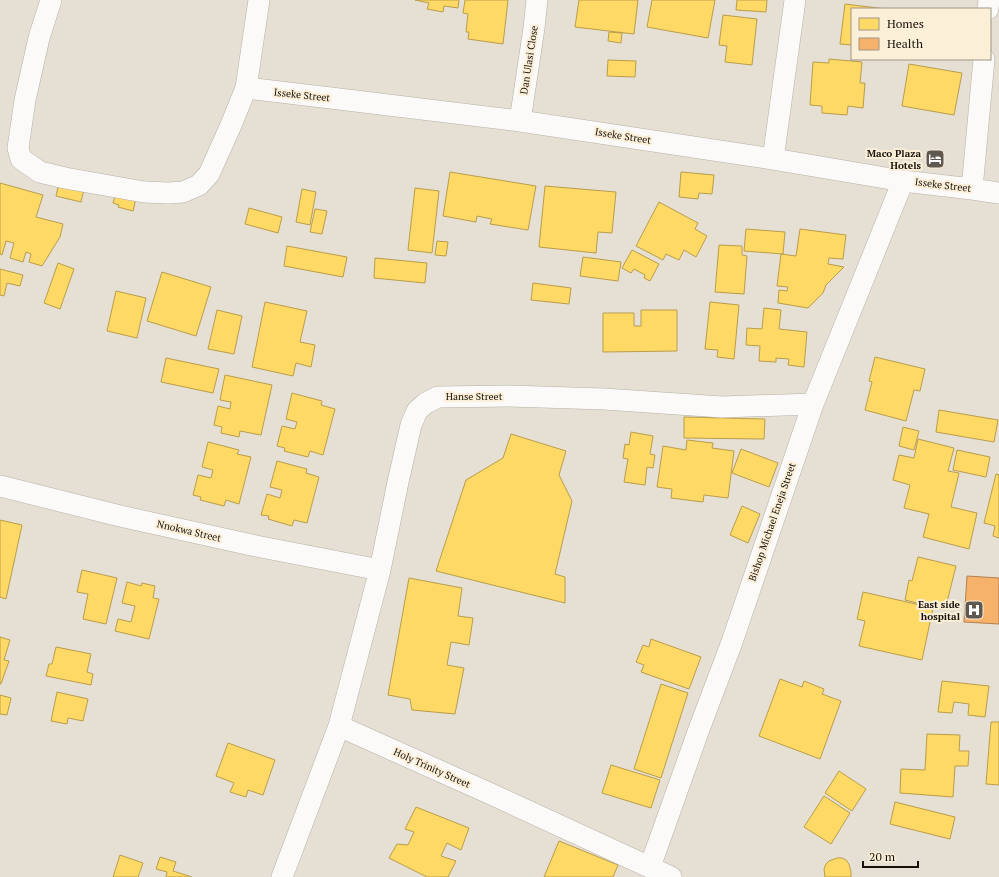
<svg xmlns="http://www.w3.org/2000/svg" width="999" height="877" font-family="'PT Serif',serif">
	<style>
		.homes { fill: #ffd966; stroke: #b99d4a }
		.health { fill: #f6b26b; stroke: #b2814e }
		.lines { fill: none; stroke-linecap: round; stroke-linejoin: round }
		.minor-casing { stroke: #b5b0a6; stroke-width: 22 }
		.minor { stroke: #fbfaf8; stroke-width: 21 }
		.labels { text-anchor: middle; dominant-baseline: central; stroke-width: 4; stroke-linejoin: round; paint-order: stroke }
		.street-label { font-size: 10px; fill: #151009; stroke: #fcefd8 }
		.poi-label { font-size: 10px; font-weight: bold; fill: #151009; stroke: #fcefd8; text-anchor: end }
	</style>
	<rect width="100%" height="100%" fill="#e6dfd3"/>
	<path class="homes" d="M415,0H459L458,8L444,6L443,12L427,9L429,3Z
		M465,0H508L503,44L468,39L469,32H466L468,14L463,13Z
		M579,0H638L634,34L575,27Z
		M652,0H715L708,38L647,27Z
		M737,0H767L766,12L736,10Z
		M845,4L886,9H852V45L840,44Z
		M723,15L757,19L752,65L725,62L727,46L719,45Z
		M609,32L622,33L621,43L608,41Z
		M829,59L862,62L860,83H865L863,108L848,106L847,115L822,113V106L810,105L813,62L829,63Z
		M608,60L636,61L635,77L607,76Z
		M909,64L962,73L954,115L902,106Z
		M450,172L536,186L528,230L490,224L492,219L477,216L476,222L443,216Z
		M681,172L714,175L712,194L699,193L698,199L679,197Z
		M60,178L85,184L81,202L56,196Z
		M0,183L43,195L36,217L63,224L60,237L42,266L29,262L31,254L26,252L23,262L10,258L14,243L6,241L2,255L0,254Z
		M545,186L616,192L612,233L598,232L596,253L539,247Z
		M415,188L439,191L432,253L408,250Z
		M302,189L316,192L310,225L296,222Z
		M116,193L136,198L133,211L118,207L119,205L113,203Z
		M659,202L698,223L695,229L707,236L696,257L684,250L679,260L666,254L663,260L636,246Z
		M249,208L282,217L278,233L245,224Z
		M315,209L327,211L322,234L310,232Z
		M746,229L785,232L783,254L744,251Z
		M800,229L846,235L843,259L829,258L828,264L844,267L826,285L823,293L808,308L778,303L779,290L787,291L788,287L777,286L781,254L796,256Z
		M437,241L448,242L446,256L435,255Z
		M719,245L742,246V255L747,256L744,294L715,292Z
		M287,246L347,257L343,277L284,266Z
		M632,250L659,264L650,281L644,278L645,275L634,269L631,273L622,268Z
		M583,257L621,262L618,281L580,276Z
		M375,258L427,263L425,283L374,278Z
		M58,263L74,269L60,309L44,303Z
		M0,269L23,275L20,286L7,283L4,296L0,295Z
		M162,272L211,287L196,336L147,321Z
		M533,283L571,288L569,304L531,300Z
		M116,291L146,298L137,338L107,331Z
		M265,302L307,311L300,342L315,345L311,367L296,363L293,376L252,367Z
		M710,302L739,305L734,359L717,357L718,350L705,349Z
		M764,308L781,310L779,329L807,332L804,367L788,365L789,359L776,358V362L759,361L760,346L746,345L747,328L762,329Z
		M217,310L242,316L234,354L208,349Z
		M641,310H677V351L603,352V313H634V326H641Z
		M875,357L925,369L920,391L914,390L906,421L865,410L872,382L869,381Z
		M166,358L219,369L213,393L161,382Z
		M225,375L272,385L261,435L240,431L239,437L221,433L222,427L214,425L218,406L230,409L231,402L220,400Z
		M292,393L322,401L321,405L335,409L323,455L310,451L308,457L284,451L285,448L277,446L282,426L295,429L297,422L286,419Z
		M939,410L998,420L994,442L936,432Z
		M684,417L765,419L764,439L684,438Z
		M903,427L919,431L914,450L899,446Z
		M631,432L653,436L650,454L655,455L653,468L647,467L645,485L624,482L628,459L623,458L625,444L629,445Z
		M511,434L566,451L559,475L572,501L555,574L565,577V603L436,571L466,480L503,458Z
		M918,439L954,448L948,471L959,473L951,507L977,513L969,549L923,537L929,514L904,508L910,485L893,480L899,455L914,458Z
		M687,440L713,443L712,448L734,451L728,498L704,495L703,502L671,498L672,489L657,487L663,446L686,450Z
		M208,442L239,450L237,454L251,457L239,504L226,500L224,506L200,500L201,497L193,495L198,475L211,478L213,470L202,467Z
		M741,449L778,463L769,487L732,473Z
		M957,450L990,457L986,477L953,470Z
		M277,461L307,469L306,473L319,477L307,523L294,520L292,526L268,519L269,516L261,515L267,494L280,498L282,490L270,487Z
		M996,474L999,475V538L993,536L995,526L984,523Z
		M742,506L760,514L748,543L730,535Z
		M0,520L22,525L6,599L0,597Z
		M918,557L956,566L945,610L905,600L909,580L912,581Z
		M82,570L117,578L106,624L83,619L88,594L77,592Z
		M409,578L462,588L458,616L473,618L469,645L451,642L447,665L464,668L455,714L412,710L410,699L388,695Z
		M127,582L141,586L142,583L155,586L153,598L159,599L149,639L115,631L118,619L131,622L135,606L122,603Z
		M863,592L933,608L922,660L859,646L865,621L857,619Z
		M0,637L10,640L4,660L9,661L1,684H0Z
		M651,639L701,657L689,689L641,672L644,665L636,662L643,645L649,647Z
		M56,647L91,654L87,672L93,674L91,685L46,676L49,664H52Z
		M780,679L802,687L804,681L824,689L822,694L841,701L820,759L759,736Z
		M942,681L989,686L985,717L968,715L969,704L954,702L952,713L938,712Z
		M661,684L688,693L661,778L634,769Z
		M57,692L88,699L83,721L68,718L67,724L51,721Z
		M0,695L11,698L7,715L0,714Z
		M991,722H999V785L986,784Z
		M927,734L960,735L959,751H969L968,766H955L953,797L900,793L901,769L925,770Z
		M228,743L275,760L263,795L248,790L246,797L230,792L234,783L216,776Z
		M611,765L660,780L651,808L602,793Z
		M839,771L866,789L852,811L825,793Z
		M824,796L850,813L831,844L804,827Z
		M895,802L955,817L950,839L890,824Z
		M416,807L469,828L461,850L447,843L441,856L456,861L448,877H427L389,858L397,844L408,845L414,832L405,829Z
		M559,841L618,865L613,877H544Z
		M120,855L143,863L138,877H113Z
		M160,857L176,862L173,871L192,877H166L167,872L156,869Z
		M837,858H842L846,860L849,864L851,872V877H825L824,869L826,864L829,861Z"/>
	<path class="health" d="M967,576L999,578V624L964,622Z"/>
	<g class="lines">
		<g class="minor-casing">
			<path id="minor" d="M51,0L39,38L25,100L18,148L21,159L40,172L65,178L144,192L168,193L183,192L199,185L209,174L231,125L246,88L259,0
				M988,9L989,0
				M246,88L339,99L520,121L773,159L903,181L972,189L999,193
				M520,121L534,28L537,0
				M773,159L795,0
				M972,189L984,59
				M0,486L120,516L256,546L380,570
				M339,726L491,794L671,877
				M650,867L698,732L732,642L813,404L903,181
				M282,877L339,726L380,570L398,482L411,425L417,411L426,403L438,397L509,396L604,399L722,407L813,404"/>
		</g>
		<use href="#minor" class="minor"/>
	</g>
	<defs>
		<g id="hotel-square" transform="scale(1)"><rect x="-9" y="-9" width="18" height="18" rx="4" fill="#5e5850" stroke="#fcefd8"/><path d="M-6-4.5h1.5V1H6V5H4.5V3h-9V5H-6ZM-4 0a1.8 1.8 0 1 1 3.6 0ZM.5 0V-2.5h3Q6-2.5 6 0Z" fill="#fff"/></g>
		<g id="hospital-square" transform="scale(1)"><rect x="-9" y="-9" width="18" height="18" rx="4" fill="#5e5850" stroke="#fcefd8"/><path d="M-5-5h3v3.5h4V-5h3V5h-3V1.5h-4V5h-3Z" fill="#fff"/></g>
	</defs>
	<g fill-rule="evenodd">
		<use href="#hotel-square" x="935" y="159"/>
		<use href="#hospital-square" x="974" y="610"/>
	</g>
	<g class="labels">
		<g class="street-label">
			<text transform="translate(529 60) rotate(-81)">Dan Ulasi Close</text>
			<text transform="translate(302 95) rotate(6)">Isseke Street</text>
			<text transform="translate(623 136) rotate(9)">Isseke Street</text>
			<text transform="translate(943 185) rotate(7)">Isseke Street</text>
			<text x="474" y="396">Hanse Street</text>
			<text transform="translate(772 522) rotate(-71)">Bishop Michael Eneja Street</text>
			<text transform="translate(189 531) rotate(13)">Nnokwa Street</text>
			<text transform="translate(432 768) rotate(24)">Holy Trinity Street</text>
		</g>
		<g class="poi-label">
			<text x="921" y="153">Maco Plaza<tspan x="921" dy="12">Hotels</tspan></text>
			<text x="960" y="604">East side<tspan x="960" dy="12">hospital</tspan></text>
		</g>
	</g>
	<rect x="851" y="8" width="140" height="52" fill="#fcefd8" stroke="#a09685"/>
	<rect x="859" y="18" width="20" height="12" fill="#ffd966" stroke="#a09685"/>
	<text x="887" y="28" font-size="12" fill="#151009">Homes</text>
	<rect x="859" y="38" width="20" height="12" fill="#f6b26b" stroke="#a09685"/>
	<text x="887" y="48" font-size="12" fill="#151009">Health</text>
	<path d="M863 861v6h55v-6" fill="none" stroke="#151009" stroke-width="2"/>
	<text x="869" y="861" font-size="12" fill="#151009" stroke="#fcefd8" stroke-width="3" paint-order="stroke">20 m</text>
</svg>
